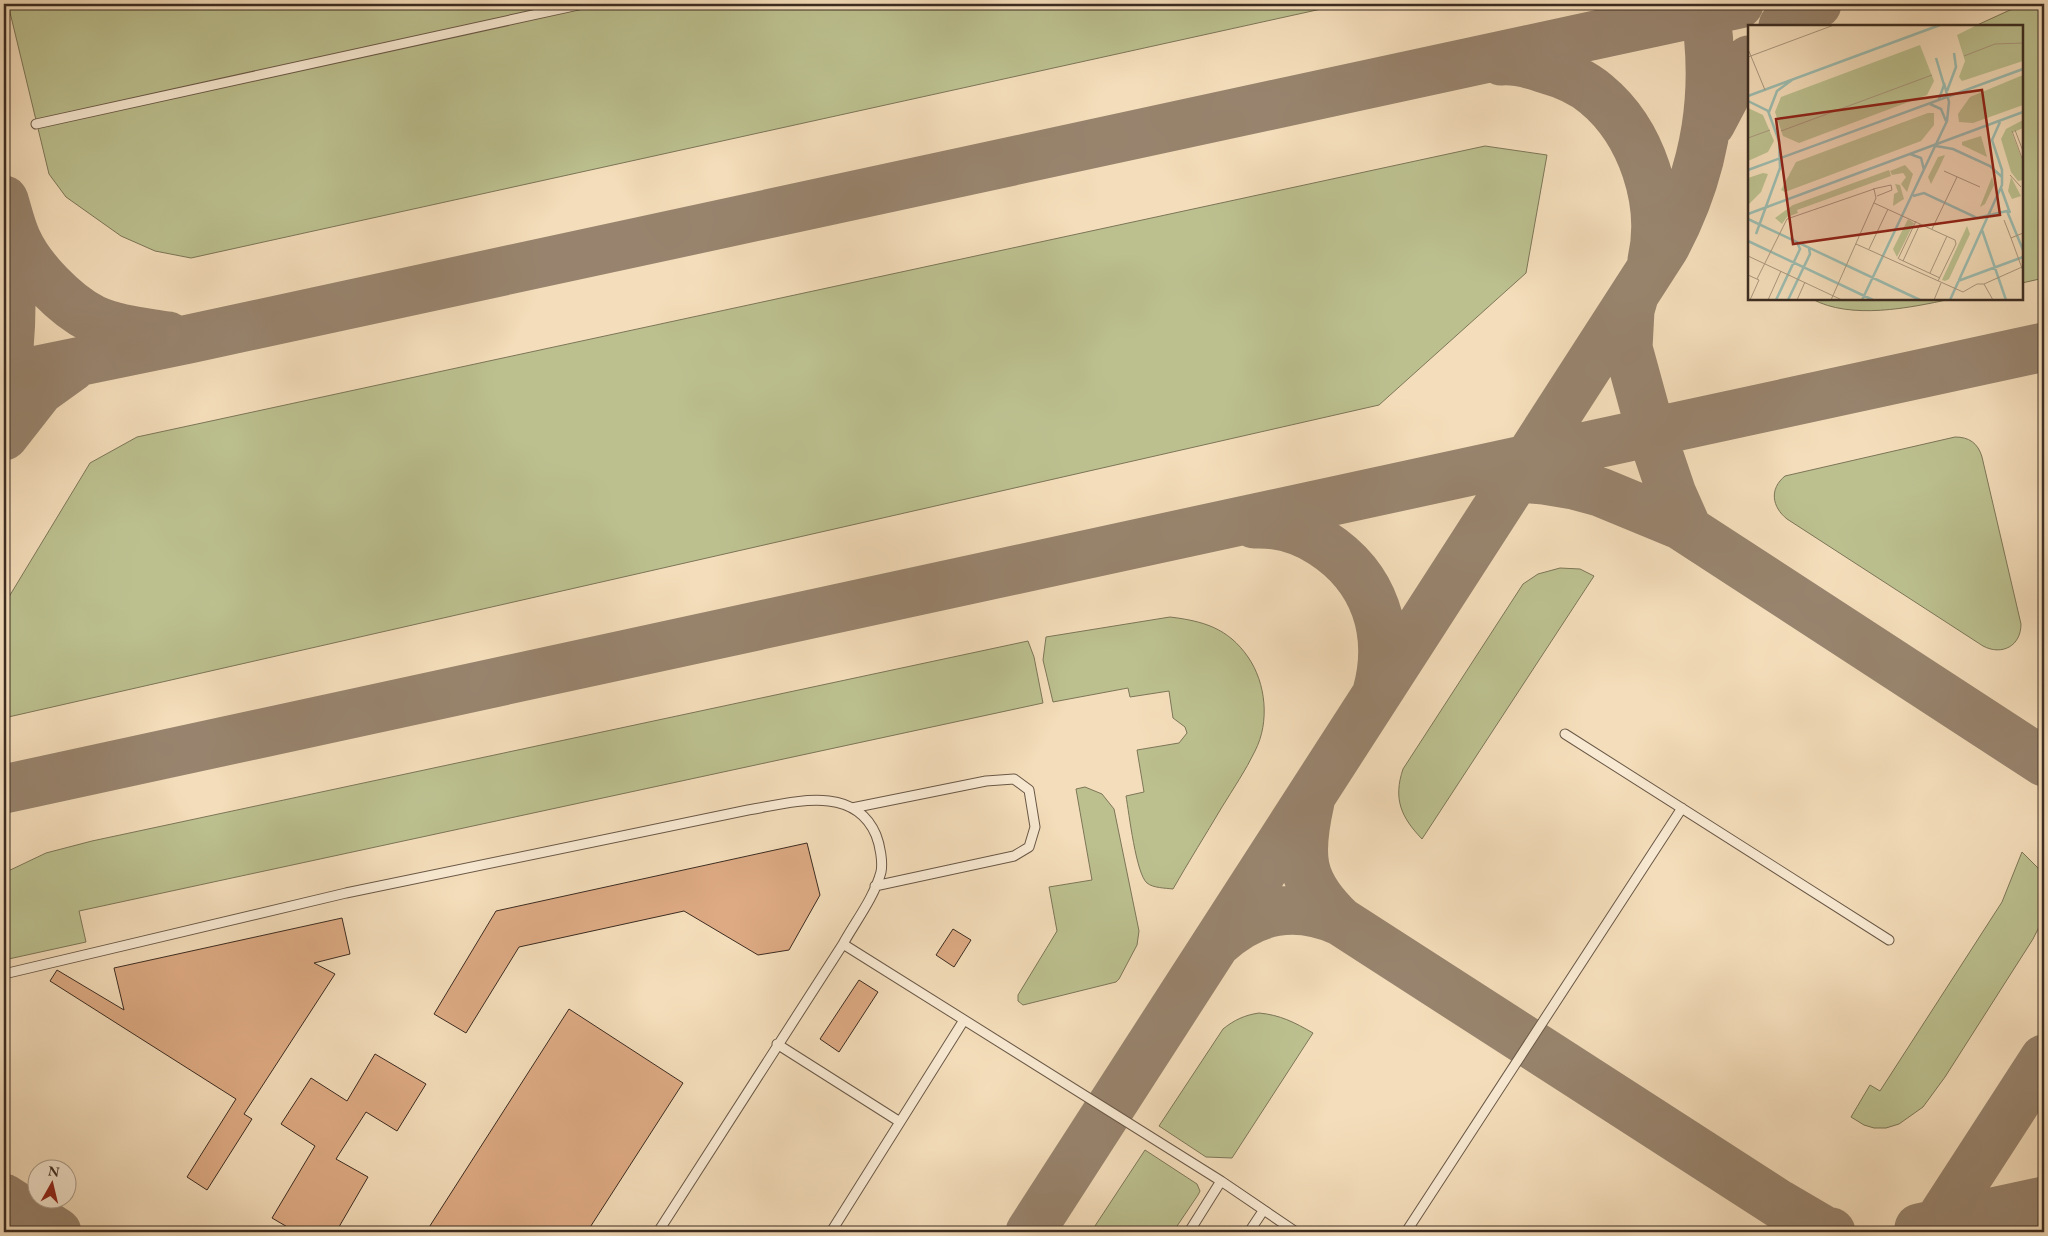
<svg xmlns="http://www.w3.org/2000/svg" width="2048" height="1236" font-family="'EB Garamond',serif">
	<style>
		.green { fill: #bcc08f; stroke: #7c7658 }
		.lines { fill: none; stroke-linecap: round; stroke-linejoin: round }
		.taxiway { stroke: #98846e; stroke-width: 49 }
		.building { fill: #ddaa83; stroke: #3c2c21 }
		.lane-casing { stroke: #6a5847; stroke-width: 11 }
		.lane { stroke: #f8e9d2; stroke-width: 9 }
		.inset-river { fill: none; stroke: #9cbcb0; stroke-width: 2.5 }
		.inset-road { fill: none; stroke: #aa967d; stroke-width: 1 }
		.view { fill: #8f2418; fill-opacity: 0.15; stroke: #8f2418; stroke-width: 2.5 }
		.inset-edge { fill: none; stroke: #3c2c21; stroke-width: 2.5 }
	</style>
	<rect width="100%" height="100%" fill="#f4ddba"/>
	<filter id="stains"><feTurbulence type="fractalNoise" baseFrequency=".004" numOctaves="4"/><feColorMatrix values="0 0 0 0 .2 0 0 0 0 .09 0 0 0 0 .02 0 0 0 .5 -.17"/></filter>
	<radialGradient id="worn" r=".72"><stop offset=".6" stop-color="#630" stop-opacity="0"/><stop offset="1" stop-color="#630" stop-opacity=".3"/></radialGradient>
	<path class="green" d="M8,4H1344L191,258L155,251L121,236L66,197L49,174Z
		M2039,4H2044V278L2022,283V26H1975L2010,10Z
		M1485,146L1547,155L1526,273L1379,405L4,718V605L90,463L137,437Z
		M1812,299H1951C1909,308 1851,320 1812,299Z
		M1955,437C1969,437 1978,443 1982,457L2021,624C2021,646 2002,656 1983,646L1787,519C1772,507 1769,489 1785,476Z
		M1560,568L1580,569L1594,576L1422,839C1401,817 1393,799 1403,769L1523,584L1538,574Z
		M1170,617C1203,621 1228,628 1248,657C1266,683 1270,722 1255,751C1246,770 1233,789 1222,807C1206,834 1189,861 1173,889C1165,888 1153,888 1147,883C1136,874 1129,813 1126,796L1144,792L1137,750L1179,743L1187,733L1185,727L1173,718L1169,691L1130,697L1128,688L1053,702L1043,660L1046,637Z
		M1028,641L1034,657L1043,703L79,911L86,942L4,960V873L46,853L92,841Z
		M1085,787L1102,794L1114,809L1139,931L1137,945L1119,979L1116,982L1023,1005L1018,1001V995L1057,931L1049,887L1092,880L1076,789Z
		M2022,852L2038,868L2044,880V917L2033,939L1945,1077L1923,1107L1899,1124L1886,1128H1874L1864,1125L1851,1117L1870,1085L1880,1091L2002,902Z
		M1259,1013C1280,1015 1294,1022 1313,1033L1232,1158L1206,1157L1159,1126L1223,1029C1234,1020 1245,1015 1259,1013Z
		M1145,1150L1197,1184L1200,1191L1198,1195L1173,1232H1091Z"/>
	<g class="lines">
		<path class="taxiway" d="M1783,26L1817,4
			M1501,61C1516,60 1531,64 1545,69C1563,74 1582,82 1596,94C1642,132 1665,203 1652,260
			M1711,123L1730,87L1749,60
			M4,200C8,213 11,227 17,240C30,269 65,305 93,319C116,330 144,332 168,336
			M1634,296L1630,310L1628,348L1651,432L1672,494L1688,530
			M4,377L189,339L1739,4
			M4,382C14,330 12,280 6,227
			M4,436L40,390L72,367
			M1504,477L1544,480L1574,485L1600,492L1680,525L2044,762
			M1254,524C1278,523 1302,530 1322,543C1375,577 1393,633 1377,692
			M4,789L2044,347
			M1310,802C1298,856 1299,882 1340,921
			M1218,942C1254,909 1295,901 1340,921L1779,1204L1825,1231L1831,1232
			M4,1198L57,1232
			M1919,1228L2044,1201
			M1030,1232L1665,247C1707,169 1719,90 1704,4
			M1932,1232L2044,1059"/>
	</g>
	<path class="building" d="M807,843L820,895L789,950L758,955L684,911L519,947L466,1033L434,1014L496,911Z
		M342,918L350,954L314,963L335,974L244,1114L252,1119L207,1190L187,1177L236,1099L50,981L57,970L124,1010L114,968Z
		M953,929L971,940L954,967L936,955Z
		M859,980L878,992L839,1052L820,1039Z
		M569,1009L683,1083L587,1232H426Z
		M375,1054L426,1084L397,1131L366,1112L336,1159L368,1177L336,1232H296L272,1218L315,1146L281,1124L311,1078L347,1101Z"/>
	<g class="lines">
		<g class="lane-casing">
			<path id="lane" d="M36,124L583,4
				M1565,734L1889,940
				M852,808L986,781L1014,779L1029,790L1035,827L1029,847L1014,856L875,886
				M843,944L1221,1181L1296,1232
				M4,974L346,893L748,810C791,803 854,783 876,835C880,845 883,862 881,872C874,898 855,922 843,944L658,1232
				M777,1044L900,1122
				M831,1232L964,1020
				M1189,1232L1221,1181
				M1249,1232L1263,1211
				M1406,1232L1682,808"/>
		</g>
		<use href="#lane" class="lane"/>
	</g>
	<g transform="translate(1748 25)">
		<rect width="275" height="275" fill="#f4ddba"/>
		<path d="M229,0H275V36L214,56L211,52L217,36L209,10ZM172,20L186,56L179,70L51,118L35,111L27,87L33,72ZM275,50V80L225,98L211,97L210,89L222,72ZM0,83L15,90L26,116L20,127L0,136ZM180,88H186V100L173,116L37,167L33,165L48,137ZM275,95V103L264,108L275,137V155L270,156L263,147L253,114L258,104ZM233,111L239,132L214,120V117ZM197,130L192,141L183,159L180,152L190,132ZM157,140L165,149L159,167L153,159L158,152L155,148L144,150L142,146ZM141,145L143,151L49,185L50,188L39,192L34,199L27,193L45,180ZM15,148L20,149L13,167L0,180V153ZM244,152L246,160L237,179L232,182ZM263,152L273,171L264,174L260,166ZM147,159L152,160L156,174L145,181L146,169L150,167ZM160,194L166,198L149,232L145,224ZM219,201L222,209L201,254L197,256L194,255Z" fill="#bcc08f"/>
		<path class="inset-river" d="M188,33L196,60L191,74M199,66L208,42L206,28M0,71L192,0M0,76L20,86L31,116M182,79L193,84L198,96M21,87L29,66L44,55M188,121L205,124L242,141L254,152M162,129L173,133L176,145M0,145L275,44M253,163L262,188M165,171L176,168L229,193L259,186L275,225M0,189L275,87M0,194L172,275M234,205L258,275M8,209L32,143L31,114M0,216L125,275M210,256L275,232M28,275L52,224L49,217M40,275L62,229L61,223M114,275L199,96L201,77L196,58M202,275L254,160V145L244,115L252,97"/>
		<path class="inset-road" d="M0,24L17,65M216,31L247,19L275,18M0,32L86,0M267,105L275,126M33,106L184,50M264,106L275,136M0,113L22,105M196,146L232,162M262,150L273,162M125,164L143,160L144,165L129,171M126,178L207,215L208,219L190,256M256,195L263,213M184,204L209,152M275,208L263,213L275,246M108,219L215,267L229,259H236L245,275M121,224L140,184M0,231L94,275M150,234L168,196M151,234L192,253M155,236L172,199M182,248L199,211M0,250L11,255L2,275M9,254L39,194L126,164L128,173L83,275M236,259L274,242M20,275L33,246M49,275L57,257M186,275L193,258"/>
		<path class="view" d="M234,65L252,190L45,219L28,94Z"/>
		<rect width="275" height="275" class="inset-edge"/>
	</g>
	<rect width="2048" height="1236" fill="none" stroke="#f4ddba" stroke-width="20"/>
	<rect x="5" y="5" width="2038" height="1226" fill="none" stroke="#3c2c21" stroke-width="2.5"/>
	<rect x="10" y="10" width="2028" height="1216" fill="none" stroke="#3c2c21"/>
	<g transform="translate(52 1184) rotate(8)"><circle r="24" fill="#f8e9d2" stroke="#ad9d8b"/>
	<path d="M0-4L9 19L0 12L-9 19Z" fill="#8f2418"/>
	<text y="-8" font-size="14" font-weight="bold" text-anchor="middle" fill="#3c2c21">N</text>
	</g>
	<rect width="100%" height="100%" filter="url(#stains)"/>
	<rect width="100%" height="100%" fill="url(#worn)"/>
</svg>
